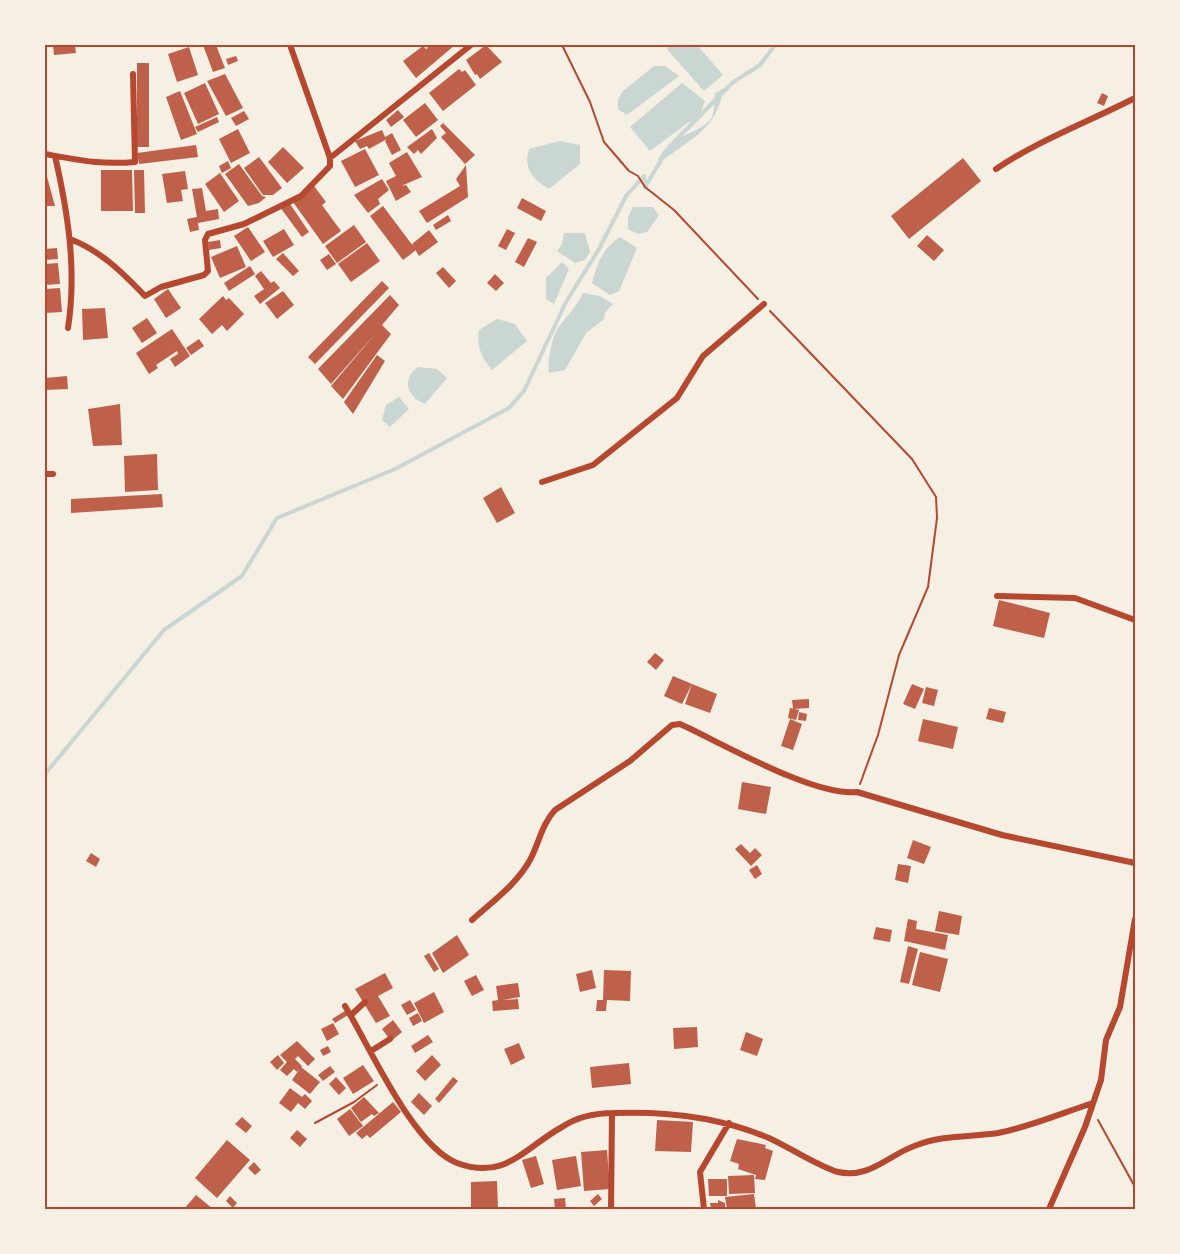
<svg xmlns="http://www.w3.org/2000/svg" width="1180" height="1254" font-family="'Source Sans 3',sans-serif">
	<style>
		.water { fill: #c9d6d2 }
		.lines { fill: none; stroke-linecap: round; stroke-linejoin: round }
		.stream { stroke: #c9d6d2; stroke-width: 4 }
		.building { fill: #bf614a }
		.path { stroke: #b5482f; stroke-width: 2 }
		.minor { stroke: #b5482f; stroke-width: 6 }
		.neatline { fill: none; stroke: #b5482f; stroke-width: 2 }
	</style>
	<rect width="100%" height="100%" fill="#f6efe4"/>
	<path class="water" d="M669,45H697L723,75L704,91L666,48Z
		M665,66L679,76L627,115L618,109V99L623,91L654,66Z
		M682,83L705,101L697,122H689L650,151L630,127Z
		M724,88C716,129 694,137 663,160H658C670,133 703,134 712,117C715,110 714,100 715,93Z
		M560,141L580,145V164L549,189C533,179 523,170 529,149Z
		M633,207H653L659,215L647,232L638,234L628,229V217Z
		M564,233H585L590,252L585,260L575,263L557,251L562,244Z
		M620,237L637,248L619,291L610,295L592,283C597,264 602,249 620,237Z
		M562,262L569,269L554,304L546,299V278Z
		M583,293L600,296L613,304L605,313L604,319L586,333L565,370L549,373C547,363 552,337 558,328C567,315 577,307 583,293Z
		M497,319L515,324L527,341L492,370C482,359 476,345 479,330Z
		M418,367L437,369L447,378L425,404C407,397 401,380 418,367Z
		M399,397L409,409L390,427L382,420L386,405Z"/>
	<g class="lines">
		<path class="stream" d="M813,45H817
			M670,146L732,83L760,65L775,45
			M45,774L164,630L242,576L277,518L395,469L509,408L524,391L566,302L599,249L626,196L644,176L645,187L663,157"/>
	</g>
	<path class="building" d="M53,45H75L76,53L54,55Z
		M203,45H216L225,68L213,72Z
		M426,45H455L416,78L403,61L423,46L426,49L428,48Z
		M486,45L502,62L480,79L477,74L475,75L466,60Z
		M189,47L198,75L177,82L168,54Z
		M236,56L238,61L228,65L226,59Z
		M137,63H149V147H137Z
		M459,69L462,72L465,70L476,85L443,111L429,93Z
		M225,74L243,108L226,116L207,81Z
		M205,83L219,114L198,124L184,93Z
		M180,91L197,134L181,140L166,97Z
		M1102,93L1108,96L1104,106L1097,103Z
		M425,103L438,120L416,137L403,120Z
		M398,110L404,117L391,127L386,120Z
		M244,111L249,119L236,126L231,118Z
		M217,117L219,122L198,132L195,127Z
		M443,123L475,155L465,164L441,137L446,133L440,126Z
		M238,129L250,153L231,163L219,139Z
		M432,129L437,138L421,154L418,150L414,154L407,147Z
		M382,130L385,137L392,133L401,150L392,155L385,141L387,139L369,149L367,146L360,149L355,141Z
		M196,145L198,157L139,164L137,153Z
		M283,147L304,168L287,183L268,162Z
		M365,149L379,175L355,187L341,161Z
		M407,152L422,177L401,186L406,185L411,192L396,201L386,181L396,176L389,163Z
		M259,157L282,188L273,195H263L244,168Z
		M963,158L981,181L909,239L891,216Z
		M228,161L231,168L222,173L219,166Z
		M239,164L262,196L266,197L259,203L248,206L225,174Z
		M466,165L468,197L427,223L419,211L460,186L456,179Z
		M101,170H132L133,211H101Z
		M134,170H144L145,213H135Z
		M185,171L188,189L181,190L183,201L167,203L162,174Z
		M46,173L55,206H45Z
		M220,173L239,201L224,212L205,184Z
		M382,179L389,190L378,199L380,204L368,213L354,195Z
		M314,186L326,202L322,205L341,231L323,244L293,202Z
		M202,188L206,211L218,209L219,219L198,223L199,230L190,232L187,219L197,217L192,189Z
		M522,198L546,211L541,221L517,208Z
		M288,201L309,232L302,237L280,207Z
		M383,206L416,250L403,260L370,216Z
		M448,215L451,221L436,230L433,225Z
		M354,225L366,242L337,263L325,246Z
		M248,227L265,252L251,261L234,236Z
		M284,229L294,245L273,257L263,241Z
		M507,229L515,233L506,250L498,246Z
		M429,230L438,242L419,256L412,244Z
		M927,235L944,250L934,261L917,246Z
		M528,238L537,242L524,267L515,262Z
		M220,240L221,248L209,250L208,242Z
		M367,243L380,261L351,282L338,264Z
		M237,246L246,267L220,278L211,257Z
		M57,248L58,259L45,260V249Z
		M283,253L299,271L293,276L276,259Z
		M329,254L336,264L327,270L320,260Z
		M58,263L60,284L45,285V264Z
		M250,266L255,274L229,291L224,283Z
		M443,267L456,281L449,288L436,273Z
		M261,271L271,283L274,281L280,288L260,304L254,296L264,289L255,276Z
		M495,274L504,283L496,291L487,283Z
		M382,281L389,288L315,364L308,357Z
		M60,288L62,312L45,313V289Z
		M168,289L181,308L166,318L154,299Z
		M283,291L294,305L277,319L265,303Z
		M390,295L399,305L382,325L391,334L343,399L331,386L376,333L331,384L318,369Z
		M223,296L226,300L229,298L244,314L227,331L222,325L212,334L199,319Z
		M105,308L108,338L83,340L82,309Z
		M147,318L157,333L142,343L132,328Z
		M172,329L190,356L175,367L170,359L178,354L177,351L156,365L158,368L149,374L136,353Z
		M199,339L204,346L191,355L186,348Z
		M377,355L385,361L353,414L344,402Z
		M67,376L68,389L45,390V378Z
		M120,404L122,445L93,446L88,409Z
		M157,454L158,490L125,492L124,456Z
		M501,487L515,513L497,523L483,498Z
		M162,494L163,507L71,513V499Z
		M999,600L1050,613L1044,638L993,626Z
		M655,653L664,660L656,670L647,662Z
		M673,676L692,684L682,704L664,696Z
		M692,684L717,694L710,713L685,704Z
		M912,684L924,689L915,709L903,704Z
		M926,687L938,690L934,706L922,703Z
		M809,699V708L793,709L792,700Z
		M790,708L799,710L796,720L788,718Z
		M989,708L1006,712L1003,723L986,719Z
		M799,712L807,714L806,721L798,720Z
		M790,719L802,724L793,750L781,746Z
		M923,719L958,727L953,749L918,741Z
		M742,782L771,787L766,814L738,809Z
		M913,840L931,847L924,864L907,858Z
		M741,844L750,853L755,848L762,855L751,866L735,849Z
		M91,853L100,859L96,867L86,861Z
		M898,864L911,866L908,883L895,880Z
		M757,865L762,874L755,879L749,870Z
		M939,911L962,916L959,935L935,931Z
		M908,919L917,921L916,929L948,935L945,950L904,941Z
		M876,927L892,930L890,942L873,939Z
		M457,935L469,955L443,973L432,953Z
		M908,946L918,949L909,984L900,982Z
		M920,952L948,959L940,992L912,985Z
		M429,953L439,969L434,972L424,956Z
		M592,970L596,988L580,992L576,974Z
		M604,970L631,971L630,1001L607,1000L606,1011H596L597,1000H603Z
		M385,973L393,988L378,996L390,1016L376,1023L355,989Z
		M476,975L484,990L472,996L464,981Z
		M518,983L520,997L502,1000L518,999L519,1009L493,1011L492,1001L498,1000L496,986Z
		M434,992L444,1012L424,1023L414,1003Z
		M410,1000L416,1010L407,1015L401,1005Z
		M345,1011L348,1015L335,1023L332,1019Z
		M418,1013L422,1021L413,1026L409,1018Z
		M393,1020L402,1032L391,1041L382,1029Z
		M333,1023L339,1034L327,1041L321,1029Z
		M697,1027L698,1047L674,1049L673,1028Z
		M746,1032L763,1039L757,1056L740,1050Z
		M428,1035L433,1042L415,1053L411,1046Z
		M297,1041L315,1059L308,1066L298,1056L295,1059L302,1066L297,1072L294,1069L287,1076L280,1070L287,1062L280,1055Z
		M519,1043L525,1058L511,1065L504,1049Z
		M328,1046L331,1052L323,1056L320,1050Z
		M278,1055L284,1063L277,1070L270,1062Z
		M432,1055L441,1065L425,1081L416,1071Z
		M629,1063L631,1084L592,1088L590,1067Z
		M363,1065L374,1081L353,1094L343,1078Z
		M330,1066L335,1072L323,1081L318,1075Z
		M301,1067L320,1082L310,1094L292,1080Z
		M336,1077L346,1088L339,1095L329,1084Z
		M453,1077L458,1081L439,1103L435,1099Z
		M290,1088L302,1097L305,1094L312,1101L305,1109L298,1103L291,1112L279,1103Z
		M419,1093L432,1106L424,1115L411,1102Z
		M364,1097L379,1113L374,1116L372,1114L361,1122L351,1108Z
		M393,1102L401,1112L370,1138L367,1135L362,1139L356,1133Z
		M350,1109L363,1126L349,1136L337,1119Z
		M242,1117L252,1126L246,1133L235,1124Z
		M657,1120L693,1122L691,1152L655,1151Z
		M297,1130L307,1139L300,1147L290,1138Z
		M737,1139L766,1145L765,1148L773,1151L765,1180L755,1179L756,1175L738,1169L739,1164L730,1161Z
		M227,1140L250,1160L217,1198L195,1178Z
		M607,1150L610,1189L584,1191L581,1152Z
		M536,1156L544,1184L531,1188L522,1160Z
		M576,1156L581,1186L557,1190L552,1160Z
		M254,1162L261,1170L255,1175L248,1168Z
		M754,1175L755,1193L729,1194L728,1176Z
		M708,1179H727V1196H709Z
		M497,1181L498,1209H471V1182Z
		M598,1194L602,1199L594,1206L590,1201Z
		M754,1194L756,1209H727L725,1197Z
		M196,1195L213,1209H184Z
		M230,1196L237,1203L233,1208L226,1201Z
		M565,1198L566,1209H555L554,1199Z
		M718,1200L725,1203V1209H711L710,1203H718Z"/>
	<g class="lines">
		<path class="path" d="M562,45L590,102L604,142L629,171L638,176L645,187L674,210L758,299
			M770,311L912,459L936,497L937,518L928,587L899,655L878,735L860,784
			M1098,1120L1135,1187
			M315,1123L354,1102L377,1085"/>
		<path class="minor" d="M45,154C78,160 101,165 135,162L133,74
			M55,156C68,213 77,270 68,328
			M330,158L471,45
			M996,169C1039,140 1088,122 1135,98
			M70,239C101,251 122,272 145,296L161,287L204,275L208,271L205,240L208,234L244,224L301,196L330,166V158L290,45
			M45,474H53
			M542,482L593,465L677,398L703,356L764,304
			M997,596L1075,598L1135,620
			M472,920C493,901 516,885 530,860C539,843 542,824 555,810L630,761L672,725L680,724C722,743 814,797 857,792L1002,835L1135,863
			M345,1006C370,1047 413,1146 457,1163C505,1181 524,1148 562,1127C577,1117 595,1113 614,1113C667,1111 720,1117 769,1138C787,1146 821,1168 838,1172C871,1179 889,1154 917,1145C943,1135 971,1137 998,1133C1030,1127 1062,1113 1093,1103
			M351,1015L365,1002
			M371,1051L390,1039
			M611,1209L612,1113
			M704,1209L700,1172L729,1123
			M1049,1209L1085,1127L1101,1080L1106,1040L1120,1007L1135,919"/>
	</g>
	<rect width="1180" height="1254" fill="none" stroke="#f6efe4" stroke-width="93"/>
	<rect x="46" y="46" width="1088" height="1162" class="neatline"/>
</svg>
